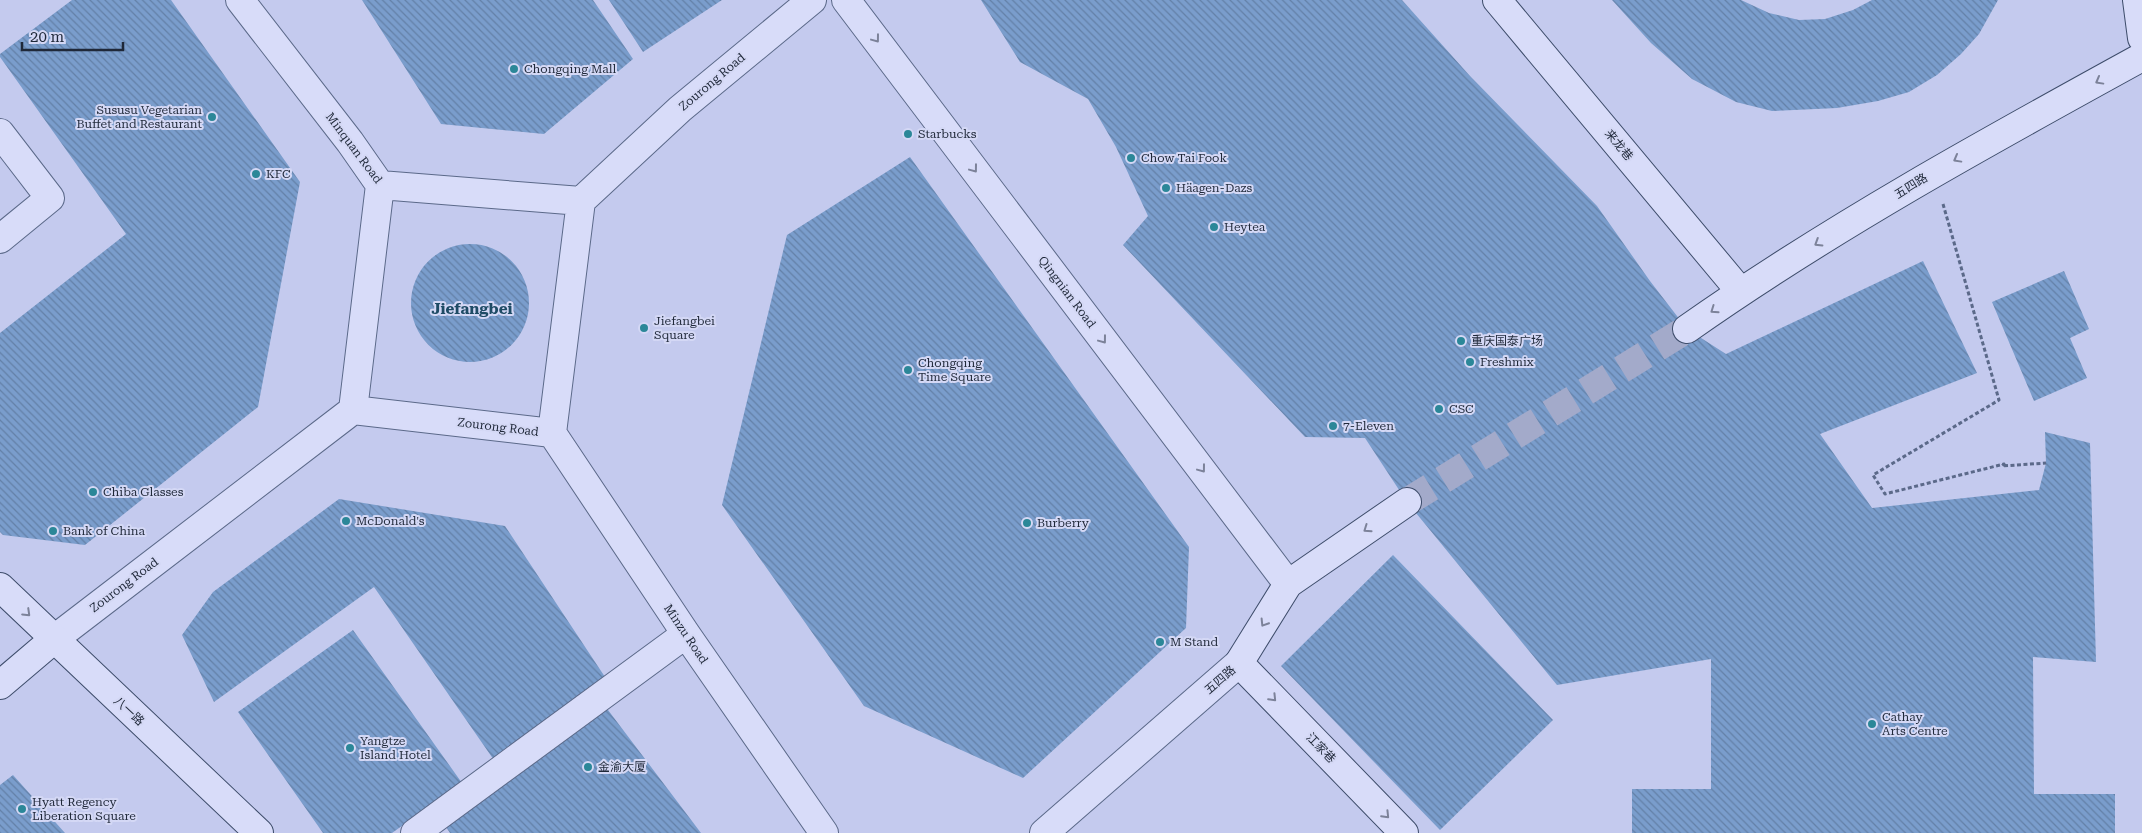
<svg xmlns="http://www.w3.org/2000/svg" width="2142" height="833" font-family="'Roboto Serif','Noto Sans SC',serif">
	<style>
		.building { fill: url(#building-back-hatch) }
		.lines { fill: none; stroke-linecap: round; stroke-linejoin: round }
		.secondary-tunnel { stroke: #a3aaca; stroke-width: 28; stroke-dasharray: 28 14; stroke-linecap: butt }
		.street-casing { stroke: #5b6989; stroke-width: 30 }
		.secondary-casing { stroke: #3e4d6b; stroke-width: 30 }
		.path { stroke: #5b6989; stroke-width: 3; stroke-dasharray: 4 2.5; stroke-linecap: butt }
		.street { stroke: #d8dcf9; stroke-width: 28 }
		.secondary { stroke: #d8dcf9; stroke-width: 28 }
		.oneway { stroke: #7c8299 }
		.poi-dot { fill: #2b8798; stroke: #d4d8f5; stroke-width: 2 }
		.labels { text-anchor: middle; dominant-baseline: central; stroke-width: 4; stroke-linejoin: round; paint-order: stroke }
		.poi-label { font-size: 12px; fill: #1f2839; stroke: #d4d8f5; text-anchor: start }
		.street-label { font-size: 12px; fill: #1f2839; stroke: #d4d8f5 }
		.quarter-label { font-size: 15px; font-weight: bold; fill: #1e4b65; stroke: #d4d8f5 }
	</style>
	<defs>
		<pattern id="building-back-hatch" width="6" height="6" patternUnits="userSpaceOnUse" patternTransform="scale(1.25)"><rect width="6" height="6" fill="#7a9dcc"/><path d="M-1 5l2 2M0 0l6 6M5-1l2 2" fill="none" stroke="#6380a7"/></pattern>
	</defs>
	<rect width="100%" height="100%" fill="#c4caee"/>
	<path class="building" d="M72,0H171L300,182L258,407L85,545L3,535L0,532V333L126,234L0,57V54Z
		M362,0H593L633,59L544,134L441,124Z
		M609,0H722L643,52Z
		M981,0H1402L1470,76L1597,206L1650,281L1687,329L1726,354L1923,261L1977,373L1820,434L1872,508L2039,490L2046,463L2045,432L2090,443L2096,662L2033,657L2034,794H2115V833H1632V789H1711V659L1557,685L1407,502L1365,438L1305,437L1123,245L1148,216L1116,147L1088,99L1020,62Z
		M1612,0H1741L1769,13L1799,20L1825,19L1853,10L1872,0H1998L1979,34L1961,54L1937,75L1909,92L1878,101L1837,108L1772,111L1736,102L1692,79L1651,43Z
		M910,157L1189,547L1186,628L1023,778L864,706L722,505L787,235Z
		M411 303a59 59 0 1 1 118 0a59 59 0 1 1-118 0Z
		M2064,271L2089,329L2070,338L2087,378L2034,401L1992,302Z
		M339,499L505,526L605,677L496,763L374,587L214,702L182,635L213,592Z
		M1393,555L1553,720L1440,830L1281,666Z
		M353,630L462,783L392,833H323L238,712Z
		M605,706L701,833H450L446,827Z
		M13,775L65,833H0V785Z"/>
	<g class="lines">
		<path class="secondary-tunnel" d="M1407,502L1687,329"/>
		<g class="street-casing">
			<path id="street" d="M240,0L350,142L380,185L581,201
				M846,0L1288,584
				M0,133L50,198L0,239
				M353,410L380,185
				M552,433L581,201L680,109L812,0
				M552,433L686,634L824,833
				M53,640L353,410L552,433
				M415,833L686,634
				M1044,833L1239,663"/>
		</g>
		<g class="secondary-casing">
			<path id="secondary" d="M1497,0L1740,291
				M2137,0L2142,38
				M1687,329C1832,227 1987,142 2142,57
				M0,587L259,833
				M0,685L53,640
				M1404,833L1239,663L1288,584L1407,502"/>
		</g>
		<path class="path" d="M1943,204L1999,400L1873,475L1885,494L2004,464L2002,466L2046,463"/>
		<use href="#street" class="street"/>
		<use href="#secondary" class="secondary"/>
	</g>
	<defs><path id="oneway-chevron" d="M-2-3.5L2.5 0L-2 3.5" fill="none" stroke-width="1.6" stroke-linecap="round" stroke-linejoin="round" transform="scale(1.25)"/></defs>
	<g class="oneway">
		<use href="#oneway-chevron" transform="translate(876 39) rotate(53)"/>
		<use href="#oneway-chevron" transform="translate(2099 81) rotate(151)"/>
		<use href="#oneway-chevron" transform="translate(1957 159) rotate(151)"/>
		<use href="#oneway-chevron" transform="translate(974 169) rotate(53)"/>
		<use href="#oneway-chevron" transform="translate(1818 243) rotate(148)"/>
		<use href="#oneway-chevron" transform="translate(1714 310) rotate(145)"/>
		<use href="#oneway-chevron" transform="translate(1103 340) rotate(53)"/>
		<use href="#oneway-chevron" transform="translate(1202 469) rotate(53)"/>
		<use href="#oneway-chevron" transform="translate(1367 529) rotate(145)"/>
		<use href="#oneway-chevron" transform="translate(27 613) rotate(44)"/>
		<use href="#oneway-chevron" transform="translate(1264 623) rotate(122)"/>
		<use href="#oneway-chevron" transform="translate(1273 698) rotate(46)"/>
		<use href="#oneway-chevron" transform="translate(1386 815) rotate(46)"/>
	</g>
	<g class="poi-dot">
		<circle cx="514" cy="69" r="5"/>
		<circle cx="212" cy="117" r="5"/>
		<circle cx="908" cy="134" r="5"/>
		<circle cx="1131" cy="158" r="5"/>
		<circle cx="256" cy="174" r="5"/>
		<circle cx="1166" cy="188" r="5"/>
		<circle cx="1214" cy="227" r="5"/>
		<circle cx="644" cy="328" r="5"/>
		<circle cx="1461" cy="341" r="5"/>
		<circle cx="1470" cy="362" r="5"/>
		<circle cx="908" cy="370" r="5"/>
		<circle cx="1439" cy="409" r="5"/>
		<circle cx="1333" cy="426" r="5"/>
		<circle cx="93" cy="492" r="5"/>
		<circle cx="346" cy="521" r="5"/>
		<circle cx="1027" cy="523" r="5"/>
		<circle cx="53" cy="531" r="5"/>
		<circle cx="1160" cy="642" r="5"/>
		<circle cx="1872" cy="724" r="5"/>
		<circle cx="350" cy="748" r="5"/>
		<circle cx="588" cy="767" r="5"/>
		<circle cx="22" cy="809" r="5"/>
	</g>
	<g class="labels">
		<g class="poi-label">
			<text x="524" y="69">Chongqing Mall</text>
			<text x="202" y="110" text-anchor="end">Sususu Vegetarian<tspan x="202" dy="14">Buffet and Restaurant</tspan></text>
			<text x="918" y="134">Starbucks</text>
			<text x="1141" y="158">Chow Tai Fook</text>
			<text x="266" y="174">KFC</text>
			<text x="1176" y="188">Häagen-Dazs</text>
			<text x="1224" y="227">Heytea</text>
			<text x="654" y="321">Jiefangbei<tspan x="654" dy="14">Square</tspan></text>
			<text x="1471" y="341">重庆国泰广场</text>
			<text x="1480" y="362">Freshmix</text>
			<text x="918" y="363">Chongqing<tspan x="918" dy="14">Time Square</tspan></text>
			<text x="1449" y="409">CSC</text>
			<text x="1343" y="426">7-Eleven</text>
			<text x="103" y="492">Chiba Glasses</text>
			<text x="356" y="521">McDonald's</text>
			<text x="1037" y="523">Burberry</text>
			<text x="63" y="531">Bank of China</text>
			<text x="1170" y="642">M Stand</text>
			<text x="1882" y="717">Cathay<tspan x="1882" dy="14">Arts Centre</tspan></text>
			<text x="360" y="741">Yangtze<tspan x="360" dy="14">Island Hotel</tspan></text>
			<text x="598" y="767">金渝大厦</text>
			<text x="32" y="802">Hyatt Regency<tspan x="32" dy="14">Liberation Square</tspan></text>
		</g>
		<g class="street-label">
			<text transform="translate(712 82) rotate(-40)">Zourong Road</text>
			<text transform="translate(1619 145) rotate(50)">来龙巷</text>
			<text transform="translate(354 148) rotate(53)">Minquan Road</text>
			<text transform="translate(1911 186) rotate(-32)">五四路</text>
			<text transform="translate(1067 292) rotate(53)">Qingnian Road</text>
			<text transform="translate(498 427) rotate(7)">Zourong Road</text>
			<text transform="translate(124 585) rotate(-37)">Zourong Road</text>
			<text transform="translate(686 634) rotate(56)">Minzu Road</text>
			<text transform="translate(1220 680) rotate(-41)">五四路</text>
			<text transform="translate(129 711) rotate(43)">八一路</text>
			<text transform="translate(1321 748) rotate(46)">江家巷</text>
		</g>
		<g class="quarter-label">
			<text x="472" y="309">Jiefangbei</text>
		</g>
	</g>
	<path d="M22 42v8h101v-8" fill="none" stroke="#1f2839" stroke-width="2.5"/>
	<text x="30" y="42" font-size="15" fill="#1f2839" stroke="#d4d8f5" stroke-width="4" paint-order="stroke">20 m</text>
</svg>
